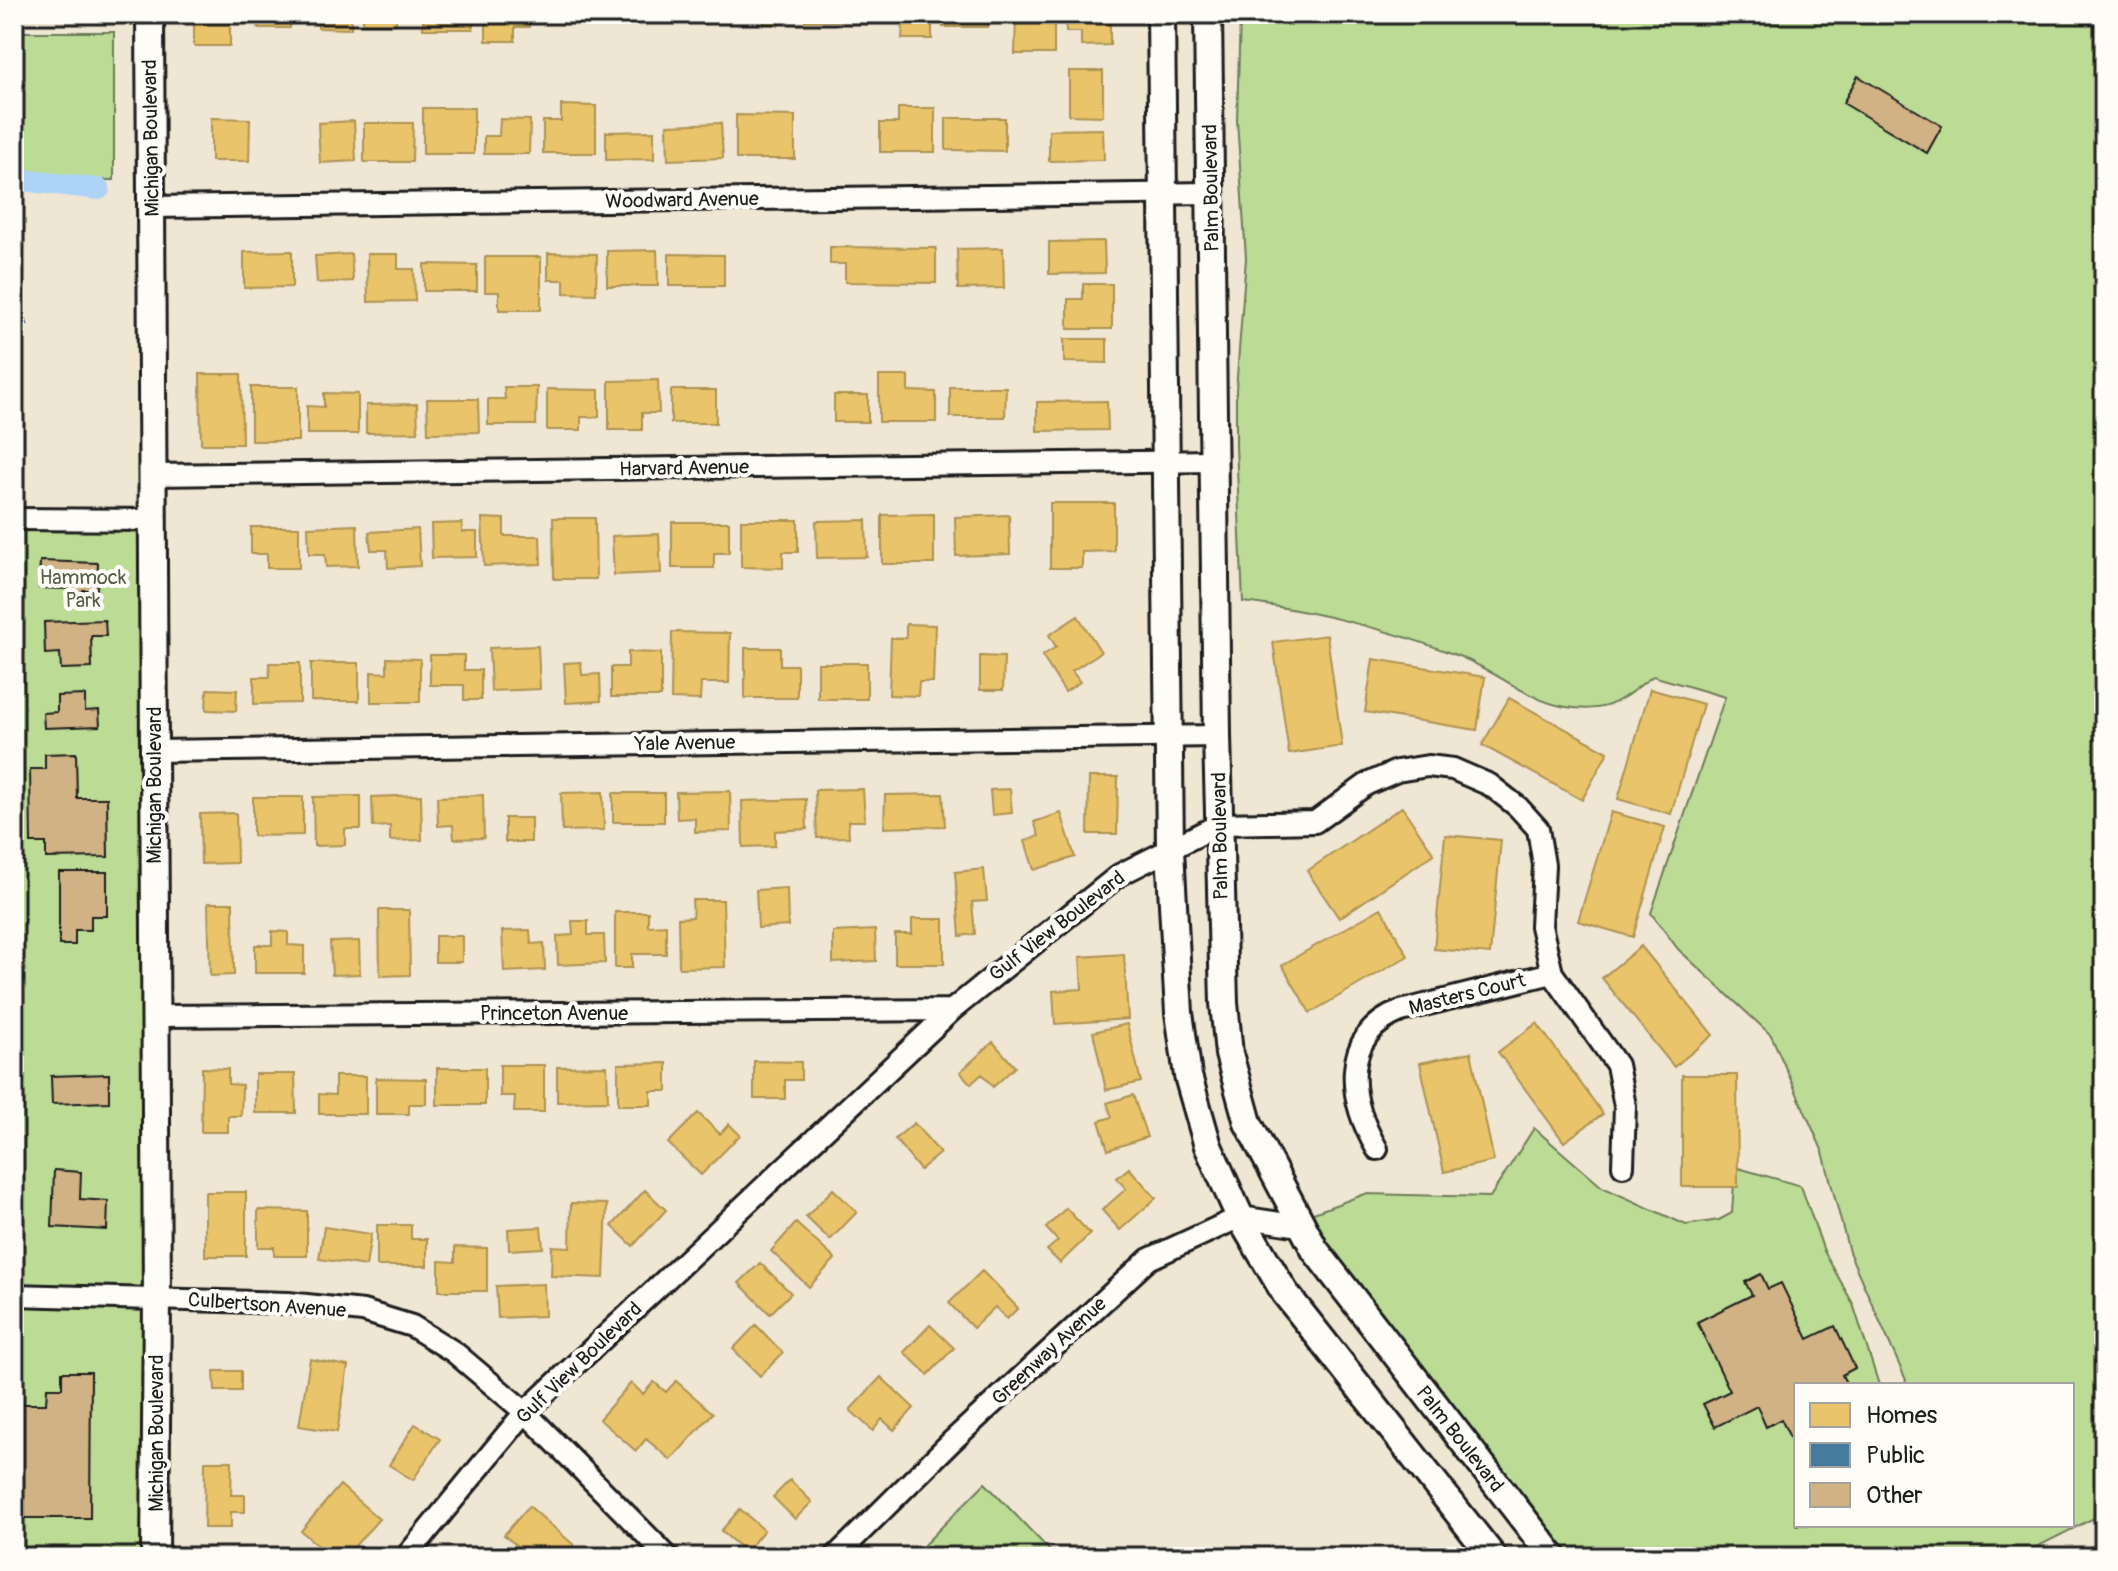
<svg xmlns="http://www.w3.org/2000/svg" width="2118" height="1571" font-family="Pangolin,sans-serif">
	<style>
		.green { fill: #bcdc95; stroke: #6c7c58; stroke-width: 2 }
		.homes { fill: #e9c46a; stroke: #ac9253; stroke-width: 2 }
		.public { fill: #457b9d; stroke: #395e76; stroke-width: 2 }
		.lines { fill: none; stroke-linecap: round; stroke-linejoin: round }
		.canal { stroke: #add4f7; stroke-width: 22 }
		.building { fill: #d0b284; stroke: #1c1c1c; stroke-width: 2 }
		.minor-casing { stroke: #1c1c1c; stroke-width: 26 }
		.tertiary-casing { stroke: #1c1c1c; stroke-width: 32 }
		.minor { stroke: #fdfcf7; stroke-width: 20 }
		.tertiary { stroke: #fdfcf7; stroke-width: 26 }
		.labels { text-anchor: middle; dominant-baseline: central; stroke-width: 8; stroke-linejoin: round; paint-order: stroke }
		.street-label { font-size: 20px; fill: #1c1c1c; stroke: #fdfcf7 }
		.park-label { font-size: 20px; fill: #545f46; stroke: #fdfcf7 }
	</style>
	<rect width="100%" height="100%" fill="#f0e6d4"/>
	<filter id="ink" filterUnits="userSpaceOnUse"><feTurbulence type="fractalNoise" baseFrequency=".0125" numOctaves="2"/><feDisplacementMap in="SourceGraphic" scale="16" xChannelSelector="R" yChannelSelector="G"/><feConvolveMatrix kernelMatrix="1 2 1 2 8 2 1 2 1" color-interpolation-filters="sRGB"/></filter>
	<g filter="url(#ink)">
		<path class="green" d="M1240,14H2104V1513L2017,1557H1569L1376,1313L1312,1224L1313,1216L1308,1215L1365,1194L1490,1197L1534,1128L1602,1187L1686,1225L1719,1220L1732,1213L1735,1167L1801,1186L1824,1251L1853,1304L1879,1385H1796V1525H2072V1385H1904L1906,1380L1849,1252L1823,1152L1771,1035L1678,949L1651,913L1725,697L1653,676C1621,699 1611,714 1566,707C1527,701 1492,668 1456,655C1392,630 1311,610 1243,602L1236,446V390L1246,258L1237,120Z
			M14,32H114V180H14Z
			M14,519L154,520L148,1557H14Z
			M985,1483L1056,1557H912Z"/>
		<path class="homes" d="M194,14H230V46H194Z
			M258,14H290V28H258Z
			M301,14H351V29L318,28V14Z
			M363,14H396V24H363Z
			M423,14H473V29H423Z
			M486,14H529V27H515V41H486Z
			M545,14H592V22H545Z
			M605,14H653L654,22L606,24Z
			M664,14H724V17L664,16Z
			M764,14H779V24H764Z
			M805,14H859V21H805Z
			M888,14H932V39H902L903,23H888Z
			M943,14H988V27H943Z
			M1016,14H1054V54H1015Z
			M1065,14H1110V45L1081,46V32H1066Z
			M1069,71H1103V116L1069,115Z
			M561,105L596,106V153H543V121H561Z
			M423,108H474V154H423Z
			M898,108H935V152H880V123H898Z
			M736,115L795,116V159H736Z
			M211,118L250,119L249,161H211Z
			M946,118H1005V151L946,150Z
			M500,119L530,120L529,154H484V136H499Z
			M354,121L356,161L320,163L318,123Z
			M364,123H413L412,162H364Z
			M721,123L723,158L668,160L667,125Z
			M1103,129L1104,160L1049,161V130Z
			M654,131V159L606,160V132Z
			M1104,241L1105,273L1049,274V242Z
			M830,247L936,248V283L845,282V264H830Z
			M1003,248L1004,288L958,289L957,249Z
			M657,250L658,286H607V251Z
			M292,251V287L244,288V252Z
			M548,253L597,254L596,294L564,293V280H548Z
			M351,254L353,281L317,283L315,256Z
			M367,254H398V269H414L415,301L368,302Z
			M669,254L724,255V286H669Z
			M485,257H541V310H499V292H485Z
			M424,264L477,265V291H424Z
			M1083,284H1112V329H1068V299H1083Z
			M1064,339H1107V363L1064,362Z
			M200,374H241L242,444H201Z
			M879,376H908V391L936,392V422H879Z
			M658,380L659,413H642V430H609V381Z
			M251,387H298V441H251Z
			M504,387H537L536,425H488V399H505Z
			M950,387H1006L1005,417H950Z
			M547,389L599,390V417H581V430H547Z
			M671,390H716V423H671Z
			M324,393L358,394V434H307V406L324,407Z
			M834,395H868V422H834Z
			M427,399H478L479,432L428,433Z
			M1107,401L1108,430L1037,431V402Z
			M417,404L418,432L366,433V405Z
			M1050,503H1114V551L1082,552V568H1050Z
			M934,514V564H882V515Z
			M1009,515L1010,554L956,556L955,517Z
			M482,518L504,519V536H540L541,564L484,566Z
			M553,518H595L596,579H554Z
			M741,520H798V552H783V568L741,567Z
			M866,520L867,557L817,558L816,521Z
			M672,522H729V553H714V568H672Z
			M462,523V532H477V557L432,558L431,524Z
			M357,525L358,566L326,567L325,554H309L308,527Z
			M251,527H299V568H267V554H251Z
			M418,529L420,566L388,568L387,550H371L369,532Z
			M659,534L661,573L614,575L612,536Z
			M1078,616L1101,652L1072,671L1080,682L1065,692L1042,656L1056,647L1049,635Z
			M906,624L935,625L933,682H919L918,696L889,695L891,638H906Z
			M672,632L730,633L729,683H701L700,700L671,699Z
			M1327,635L1342,746L1289,754L1273,642Z
			M538,646L540,689L491,691L489,648Z
			M745,648H780V665H797V698H745Z
			M628,652L661,653V697H611V667H628Z
			M430,655H464V670H481V700H464V685H430Z
			M980,656L1004,657L1003,690H980Z
			M387,658L420,659V702H371V672L387,673Z
			M1373,659L1485,677L1477,730L1365,712Z
			M581,662L582,675L600,674L601,701L566,703L564,663Z
			M269,663H300V703L254,704V677H270Z
			M311,663H359V701H311Z
			M818,663H867V699H818Z
			M207,689L237,690L236,711L206,710Z
			M1650,689L1703,704L1671,814L1618,799Z
			M1509,698L1608,752L1582,800L1482,745Z
			M1089,777H1118L1117,834H1088Z
			M863,789L865,821H848L849,837L817,838L815,790Z
			M1010,789L1012,813L992,815L990,790Z
			M730,791L731,831L695,832V818L677,819L676,792Z
			M603,792L604,830L562,831L561,793Z
			M613,793H664V822H613Z
			M943,794L945,826L884,828L885,795Z
			M421,795L422,840L390,841V826L373,827L372,797Z
			M483,795L484,838L454,839L453,825L438,826L437,797Z
			M361,796V829H345V845L314,846L313,797Z
			M253,797H303V835L253,836Z
			M806,799L807,829L775,831V846L743,847L742,801Z
			M1402,807L1434,854L1339,918L1307,871Z
			M1611,812L1665,827L1633,937L1578,921Z
			M236,813L237,863L201,864L200,814Z
			M1061,813L1075,857L1034,870L1025,841L1039,836L1034,822Z
			M505,818H531V842H505Z
			M1445,835L1501,840L1490,954L1434,949Z
			M984,869L987,901L972,902L975,934L960,936L955,872Z
			M787,888L788,926L758,928L756,890Z
			M692,900H723L725,967L679,968L678,918L693,917Z
			M208,903H233L234,975L210,976Z
			M1381,908L1408,956L1310,1013L1282,965Z
			M379,910H409L410,975L380,976Z
			M615,912H648V926L666,925V954H632V968H615Z
			M912,919H944V964H895V934H912Z
			M572,921H588V935H604L605,963L558,965L557,936L573,935Z
			M530,930L531,944L544,943L545,970L504,972L502,931Z
			M875,930L876,961L833,963V932Z
			M272,931L288,932V945L304,946V973H255V945H272Z
			M435,936H462V962H435Z
			M359,941L360,974L332,975L330,942Z
			M1641,946L1713,1035L1674,1067L1602,978Z
			M1124,954L1128,1019L1055,1024L1053,991L1082,989L1080,957Z
			M1537,1023L1603,1114L1564,1142L1498,1052Z
			M1127,1024L1141,1082L1106,1090L1093,1032Z
			M993,1042L1015,1067L993,1087L982,1074L971,1084L960,1072Z
			M1471,1052L1494,1161L1444,1172L1420,1063Z
			M754,1061L801,1062V1080H785V1099H754Z
			M667,1063V1091H651V1105H618V1064Z
			M500,1065H544V1112H514L515,1096H500Z
			M607,1066L608,1101L557,1102V1067Z
			M202,1068L228,1069V1084L242,1085L241,1116H228V1132H201Z
			M437,1068H485V1105H437Z
			M255,1074H295L296,1113H255Z
			M1682,1075H1737L1738,1187H1682Z
			M335,1076H366V1114H319V1094L335,1095Z
			M376,1078L426,1079V1104H409V1114H376Z
			M1133,1095L1147,1137L1108,1150L1099,1121L1112,1117L1107,1103Z
			M698,1113L720,1134L729,1124L740,1135L701,1175L668,1143Z
			M914,1123L940,1153L920,1170L895,1139Z
			M1129,1168L1156,1198L1120,1230L1102,1210L1126,1189L1117,1178Z
			M833,1189L857,1212L830,1240L806,1217Z
			M645,1190L666,1210L633,1246L612,1226Z
			M205,1192H246V1256H205Z
			M571,1203L607,1204L604,1278L551,1276L552,1246L570,1247Z
			M1066,1208L1090,1234L1060,1263L1047,1250L1058,1241L1046,1228Z
			M258,1210L307,1211V1256H274V1247H258Z
			M796,1223L835,1259L809,1287L771,1251Z
			M377,1225H411V1239H427V1266H377Z
			M324,1227L371,1234L366,1266L319,1259Z
			M541,1227L543,1248L509,1250L508,1229Z
			M455,1247L487,1248V1291H439V1261L455,1262Z
			M760,1263L791,1293L770,1314L739,1283Z
			M982,1271L1018,1308L1007,1319L995,1307L973,1328L949,1303Z
			M544,1284L545,1316L498,1318L496,1286Z
			M756,1325L783,1353L760,1376L733,1349Z
			M930,1325L954,1348L928,1375L904,1352Z
			M310,1359L348,1366L337,1432L299,1426Z
			M214,1371H241V1391H215Z
			M881,1377L914,1408L894,1430L882,1419L873,1431L850,1410Z
			M676,1381L713,1413L671,1460L646,1439L636,1451L599,1419L631,1383L643,1394L654,1382L666,1392Z
			M415,1424L440,1439L413,1480L389,1465Z
			M205,1461H232L231,1495H245V1512H231V1528H204Z
			M790,1480L812,1502L795,1519L773,1497Z
			M340,1485L379,1519L345,1557H331L301,1531Z
			M529,1506L574,1545L564,1557H530L504,1535Z
			M740,1509L764,1530L746,1552L721,1531Z
			M225,1552L283,1553V1557H225Z"/>
		<path class="public" d="M14,285L27,324L14,323Z"/>
		<g class="lines">
			<path class="canal" d="M14,179L99,189"/>
		</g>
		<path class="building" d="M1858,76L1942,126L1927,153L1843,103Z
			M40,561L98,563L97,590H83L82,603H67L68,589L39,588Z
			M105,620L106,636H91L92,668L61,669L60,653L45,654L44,622Z
			M85,695V711L99,710L100,726L44,728L43,713L57,712V696Z
			M76,753L77,798H107L108,857L46,858V843H31L30,769H45V754Z
			M59,872H107V916H91V930H75V945H59Z
			M109,1074V1102L52,1104L51,1076Z
			M54,1170L81,1172L80,1199L108,1201L107,1230L52,1227Z
			M1761,1274L1768,1289L1781,1283L1808,1339L1835,1326L1855,1368L1842,1375L1847,1385H1796V1450L1781,1419L1766,1427L1757,1406L1715,1427L1703,1404L1730,1391L1697,1322L1752,1295L1745,1282Z
			M62,1372H91L90,1518H16L17,1404H46L47,1388H62Z
			M1804,1547L1813,1557H1792Z"/>
		<g class="lines">
			<g class="minor-casing">
				<path id="minor" d="M152,207L1211,193
					M154,475L1215,461
					M14,519L154,520
					M154,751L1217,736
					M156,1016L952,1010
					M1377,1149C1349,1101 1338,1035 1401,1011L1552,973
					M14,1295L288,1303L363,1311L412,1326L454,1352L525,1412L668,1557
					M406,1557L525,1412L952,1010L1119,875L1220,824L1315,822L1367,784L1397,771L1428,766L1453,769L1490,785L1518,807L1538,829L1544,865L1541,926L1552,973L1617,1065L1625,1106L1623,1166
					M835,1557L951,1442L1149,1259L1240,1217L1300,1226
					M2098,1557L2104,1554"/>
			</g>
			<g class="tertiary-casing">
				<path id="tertiary" d="M150,14L157,1298L155,1557
					M1161,14L1170,850L1179,1013L1188,1076L1208,1146L1240,1217L1285,1293L1493,1557
					M1208,14L1217,736L1224,1003L1229,1054L1248,1123L1315,1250L1553,1557"/>
			</g>
			<use href="#minor" class="minor"/>
			<use href="#tertiary" class="tertiary"/>
		</g>
	</g>
	<g class="labels">
		<g class="street-label">
			<text transform="translate(151 138) rotate(-91)">Michigan Boulevard</text>
			<text transform="translate(1211 188) rotate(-91)">Palm Boulevard</text>
			<text transform="translate(682 200) rotate(-1)">Woodward Avenue</text>
			<text transform="translate(684 468) rotate(-1)">Harvard Avenue</text>
			<text transform="translate(685 743) rotate(-1)">Yale Avenue</text>
			<text transform="translate(154 785) rotate(-90)">Michigan Boulevard</text>
			<text transform="translate(1220 836) rotate(-91)">Palm Boulevard</text>
			<text transform="translate(1057 926) rotate(-38)">Gulf View Boulevard</text>
			<text transform="translate(1467 994) rotate(-14)">Masters Court</text>
			<text x="554" y="1013">Princeton Avenue</text>
			<text transform="translate(267 1305) rotate(4)">Culbertson Avenue</text>
			<text transform="translate(1049 1351) rotate(-43)">Greenway Avenue</text>
			<text transform="translate(579 1363) rotate(-44)">Gulf View Boulevard</text>
			<text transform="translate(156 1433) rotate(-90)">Michigan Boulevard</text>
			<text transform="translate(1460 1439) rotate(52)">Palm Boulevard</text>
		</g>
		<g class="park-label">
			<text x="83" y="577">Hammock<tspan x="83" dy="23">Park</tspan></text>
		</g>
	</g>
	<rect width="2118" height="1571" fill="none" stroke="#fdfcf7" stroke-width="48"/>
	<rect x="24" y="24" width="2070" height="1523" fill="none" stroke="#1c1c1c" stroke-width="3" filter="url(#ink)"/>
	<rect x="1794" y="1383" width="280" height="144" fill="#fdfcf7" stroke="#a3a29f" stroke-width="2"/>
	<rect x="1810" y="1403" width="40" height="24" fill="#e9c46a" stroke="#a3a29f" stroke-width="2"/>
	<text x="1866" y="1423" font-size="24" fill="#1c1c1c">Homes</text>
	<rect x="1810" y="1443" width="40" height="24" fill="#457b9d" stroke="#a3a29f" stroke-width="2"/>
	<text x="1866" y="1463" font-size="24" fill="#1c1c1c">Public</text>
	<rect x="1810" y="1483" width="40" height="24" fill="#d0b284" stroke="#a3a29f" stroke-width="2"/>
	<text x="1866" y="1503" font-size="24" fill="#1c1c1c">Other</text>
</svg>
